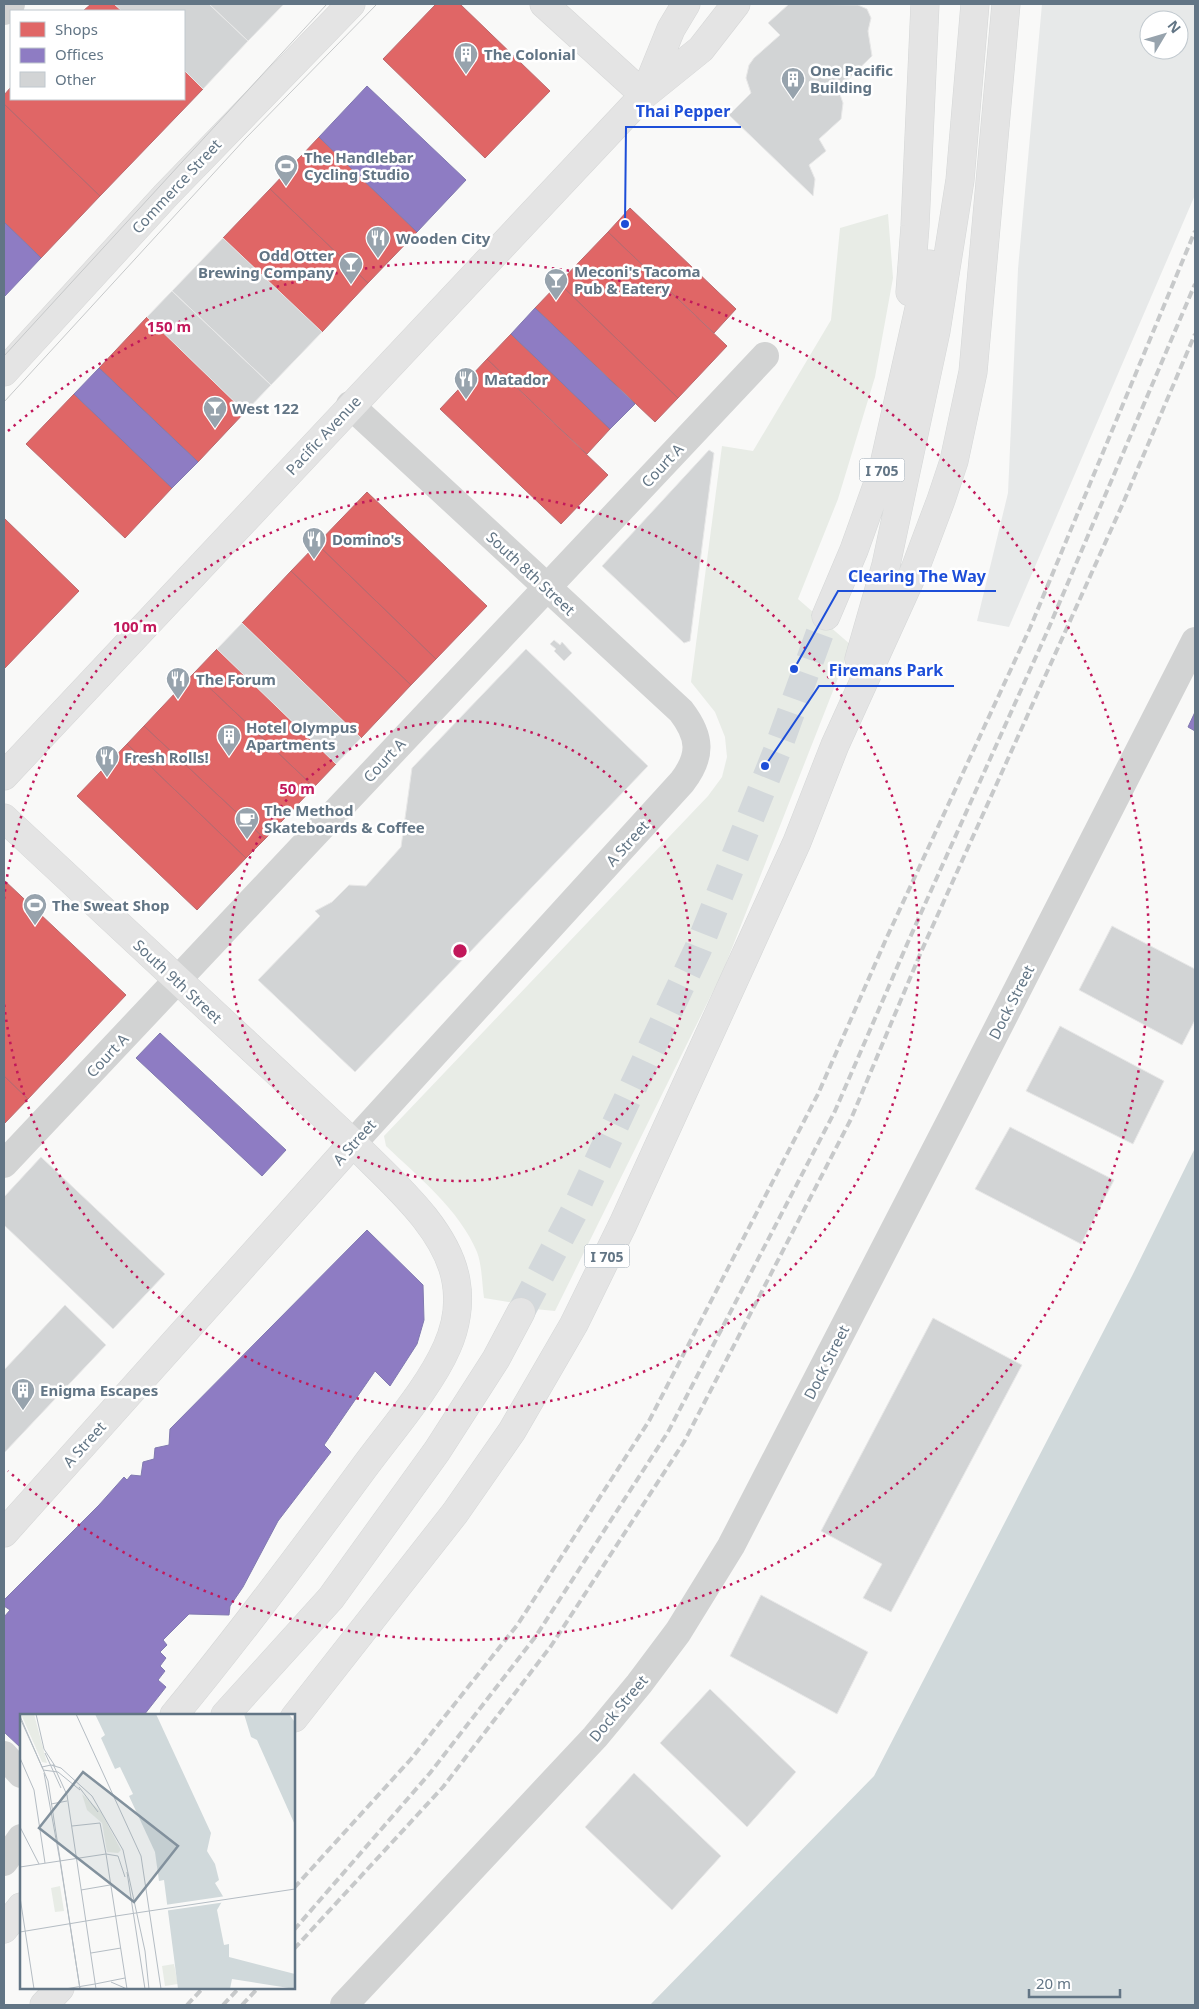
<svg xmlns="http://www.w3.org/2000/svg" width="1199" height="2009" font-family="'Noto Sans',sans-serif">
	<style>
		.built { fill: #e7e9e9; fill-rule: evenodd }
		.green { fill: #e8ece6 }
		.water { fill: #d0d9db }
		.shops { fill: #e06666; stroke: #ba6a6f }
		.offices { fill: #8e7cc3; stroke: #817ab0 }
		.building { fill: #d2d4d5; stroke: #e8e8e8 }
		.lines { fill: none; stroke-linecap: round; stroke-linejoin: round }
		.highway-tunnel { stroke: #d3d8db; stroke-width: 28; stroke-dasharray: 28 14; stroke-linecap: butt }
		.major-casing { stroke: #d6d7d7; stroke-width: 29 }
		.highway-casing { stroke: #d5d7d7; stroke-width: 29 }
		.minor { stroke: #d2d3d3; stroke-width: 28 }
		.major { stroke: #e4e4e4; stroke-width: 28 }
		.highway { stroke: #e4e4e4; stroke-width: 28 }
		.tram { stroke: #c7c9ca; stroke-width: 1 }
		.rail { stroke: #c7c9ca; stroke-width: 4; stroke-dasharray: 8 4; stroke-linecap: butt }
		.ring { fill: none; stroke: #c2185b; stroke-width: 2.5; stroke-dasharray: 2.5 5 }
		.labels { text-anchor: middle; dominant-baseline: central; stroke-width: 5; stroke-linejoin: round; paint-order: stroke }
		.shield { fill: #fff; stroke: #919eaa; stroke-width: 1 }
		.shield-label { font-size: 14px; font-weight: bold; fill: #627585 }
		.poi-label { font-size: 15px; font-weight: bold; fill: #627585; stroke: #fff; text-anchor: start }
		.street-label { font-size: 15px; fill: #627585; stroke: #fff }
		.inset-road { fill: none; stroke: #b4bcc3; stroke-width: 1 }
		.view { fill: #82919d; fill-opacity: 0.15; stroke: #82919d; stroke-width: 2.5 }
		.inset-edge { fill: none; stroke: #627585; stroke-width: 2.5 }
		.centre { fill: #c2185b; stroke: #fff; stroke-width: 2.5 }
		.ring-label { font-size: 15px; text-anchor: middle; font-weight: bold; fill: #c2185b; stroke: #fff; stroke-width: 5; stroke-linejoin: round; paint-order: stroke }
		.leader { fill: none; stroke: #1d4ed8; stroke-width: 2 }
		.callout-dot { fill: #1d4ed8; stroke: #fff; stroke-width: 2 }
		.callout-label { font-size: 16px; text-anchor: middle; font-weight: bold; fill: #1d4ed8; stroke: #fff; stroke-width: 5; stroke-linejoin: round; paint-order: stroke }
	</style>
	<rect width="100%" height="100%" fill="#f9f9f8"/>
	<path class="built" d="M1042,4H1195V195L1009,627L977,621L1008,493L1018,269ZM1149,20H1179V50H1149Z"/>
	<path class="green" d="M888,214L893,278L875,377L838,499L798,599L851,645L723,971L555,1311L514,1307V1303L484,1298C482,1284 482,1265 477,1252C459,1209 418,1177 386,1146L384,1136L708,796L722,777L727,757L725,737L715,712L691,682L722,446L753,451L831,320L840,228Z"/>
	<path class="water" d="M1195,1148V2005H650L874,1776L1133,1274Z"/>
	<path class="shops" d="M91,4H114L122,11H83Z
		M436,4H460L550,91L485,158L383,59Z
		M184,70L203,89L100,196L4,104V95L11,87V99H184Z
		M4,104L100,196L41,258L4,222Z
		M319,137L417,232L368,283L270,189Z
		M270,189L368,283L322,332L223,238Z
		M630,208L736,309L714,333L608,232Z
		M608,232L727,346L678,398L559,283Z
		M559,283L678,398L655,422L535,308Z
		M147,317L245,412L198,462L99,368Z
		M511,334L610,429L587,454L487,359Z
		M487,359L608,475L561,524L440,409Z
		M74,394L172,488L125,538L26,444Z
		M367,492L487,606L436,659L317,544Z
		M4,518L79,591L4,669Z
		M317,544L436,659L411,685L291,571Z
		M291,571L411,685L361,738L242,623Z
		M217,649L336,764L314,787L194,673Z
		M194,673L314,787L265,839L144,726Z
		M144,726L265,839L246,858L127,744Z
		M127,744L246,858L197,910L77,796Z
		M4,880L126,995L28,1099L4,1076Z
		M4,1076L28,1099L4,1124Z"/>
	<path class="offices" d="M367,86L466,180L417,232L319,137Z
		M4,222L41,258L4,297Z
		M535,308L635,404L610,429L511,334Z
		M99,368L198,462L172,488L74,394Z
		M1195,712V731L1188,727Z
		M160,1033L286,1150L262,1176L136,1058Z
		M367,1230L423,1285L424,1320L417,1344L390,1386L375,1371L324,1445L331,1452L278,1521L243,1587L230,1606L229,1615L189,1614L163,1640L167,1645L160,1652L166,1658L160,1666L165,1671L158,1680L166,1687L144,1715H21V1748L4,1732V1617L10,1610L4,1606V1600L99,1505L124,1477L127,1480L131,1475L141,1476L143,1462L154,1459L155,1448L169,1445L170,1429Z"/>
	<path class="building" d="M114,4H209L248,41L203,89L184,70V11H122Z
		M209,4H284L248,41Z
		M789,4L858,5L867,9L871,18L868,31L872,56L838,89L843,103L841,119L819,139L826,151L809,165L815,179L813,196L729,115L751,93L746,78L749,65L754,58L780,35L768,23Z
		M223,238L322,332L271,385L172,291Z
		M172,291L271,385L245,412L147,317Z
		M709,450L714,453L690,641L684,643L602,566Z
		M242,623L361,738L336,764L217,649Z
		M554,640L560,645L562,642L572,653L564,661L554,651L556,649L550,644Z
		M526,649L648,766L355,1072L258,980L320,916L315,911L332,902L349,885L366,886L401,847L412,768Z
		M1112,926L1195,969V1020L1182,1045L1079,990Z
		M1060,1026L1164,1081L1133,1144L1026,1091Z
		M1010,1127L1114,1180L1081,1244L975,1189Z
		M41,1157L165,1274L113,1329L4,1225V1197Z
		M65,1305L106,1345L4,1453V1370Z
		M933,1318L1022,1365L891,1612L863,1598L882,1564L821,1531Z
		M761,1595L868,1652L837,1714L730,1656Z
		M710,1689L796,1772L747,1827L660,1743Z
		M634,1773L721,1856L672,1910L585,1827Z"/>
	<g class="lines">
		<path class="highway-tunnel" d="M521,1312L576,1208L698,949L777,751L826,616"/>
		<g class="major-casing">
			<path id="major" d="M544,4L644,95
				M645,93L671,29L686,4
				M4,372L166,195L351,4
				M4,776L644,95L701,49L736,4
				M4,818L353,1143L4,1533"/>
		</g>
		<g class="highway-casing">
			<path id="highway" d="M910,292L915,226L925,4
				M826,616L854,550L883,469L929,264
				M859,659L886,565L936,331L960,180L975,4
				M174,1715C240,1635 302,1552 363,1469C390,1432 429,1388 447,1347C456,1327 460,1303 456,1281C447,1227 389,1180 353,1143
				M225,1715L331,1598L437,1451L496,1359L521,1312
				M294,1718L455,1513L512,1431L574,1324L623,1224L797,842L835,745L915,569L941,500L954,461L973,372L1006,4
				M4,1929L21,1907
				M44,2005L60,1988"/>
		</g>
		<path class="minor" d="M4,11L11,4
			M350,405L681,711C701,737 702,756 682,782L353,1143
			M4,1164L765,356
			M4,1755L21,1774
			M4,1862L21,1838
			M344,2005L595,1737L639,1684L678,1632L731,1546L954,1114L1195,641"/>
		<use href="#major" class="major"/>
		<use href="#highway" class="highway"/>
		<path class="tram" d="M4,356L327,4
			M4,402L245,139L377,4"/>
		<path class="rail" d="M294,1888L411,1759L518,1624L649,1421L818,1094L887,937L1030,628L1195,231
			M294,1930L430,1773L536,1636L668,1432L835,1111L908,942L1047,632L1195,284
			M294,1949L443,1787L551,1646L684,1442L851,1119L921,952L1124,501L1195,334
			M187,2005L203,1988
			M223,2005L239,1988
			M242,2005L258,1988"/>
	</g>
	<g class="ring">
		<circle cx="460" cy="951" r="230"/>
		<path d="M4 899A459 459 0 1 1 4 1003"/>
		<path d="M8 431A689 689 0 1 1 8 1471"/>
	</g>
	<defs>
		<g id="building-pin" transform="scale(1.25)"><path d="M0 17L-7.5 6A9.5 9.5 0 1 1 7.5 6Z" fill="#97a3ad" stroke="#fff"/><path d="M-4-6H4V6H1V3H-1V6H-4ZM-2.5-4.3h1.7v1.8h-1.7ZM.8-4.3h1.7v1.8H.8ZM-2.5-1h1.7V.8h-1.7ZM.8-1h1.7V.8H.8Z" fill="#fff"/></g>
		<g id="stadium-pin" transform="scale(1.25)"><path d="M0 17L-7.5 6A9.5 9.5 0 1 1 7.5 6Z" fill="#97a3ad" stroke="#fff"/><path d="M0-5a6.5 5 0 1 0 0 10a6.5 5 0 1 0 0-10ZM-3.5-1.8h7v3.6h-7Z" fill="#fff"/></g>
		<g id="restaurant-pin" transform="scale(1.25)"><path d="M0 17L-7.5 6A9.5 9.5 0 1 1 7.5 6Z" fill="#97a3ad" stroke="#fff"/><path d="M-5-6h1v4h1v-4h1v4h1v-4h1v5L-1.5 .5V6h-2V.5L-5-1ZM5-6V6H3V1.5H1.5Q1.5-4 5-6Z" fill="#fff"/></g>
		<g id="bar-pin" transform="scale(1.25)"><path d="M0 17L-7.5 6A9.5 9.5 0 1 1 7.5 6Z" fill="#97a3ad" stroke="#fff"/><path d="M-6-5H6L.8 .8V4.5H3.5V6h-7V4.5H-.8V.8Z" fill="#fff"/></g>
		<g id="cafe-pin" transform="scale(1.25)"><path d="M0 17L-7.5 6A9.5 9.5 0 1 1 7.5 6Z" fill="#97a3ad" stroke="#fff"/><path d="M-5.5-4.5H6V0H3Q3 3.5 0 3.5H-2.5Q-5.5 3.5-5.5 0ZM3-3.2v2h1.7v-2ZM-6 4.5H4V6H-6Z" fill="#fff"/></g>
	</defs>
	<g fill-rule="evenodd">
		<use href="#building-pin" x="466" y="54"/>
		<use href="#building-pin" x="793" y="79"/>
		<use href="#stadium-pin" x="286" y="166"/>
		<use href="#restaurant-pin" x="378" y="238"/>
		<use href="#bar-pin" x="351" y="264"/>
		<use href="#bar-pin" x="556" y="280"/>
		<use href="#restaurant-pin" x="466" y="379"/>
		<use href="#bar-pin" x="215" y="408"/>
		<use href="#restaurant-pin" x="314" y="539"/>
		<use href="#restaurant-pin" x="178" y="679"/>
		<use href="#building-pin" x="229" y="736"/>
		<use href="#restaurant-pin" x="107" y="757"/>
		<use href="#cafe-pin" x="247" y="819"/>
		<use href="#stadium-pin" x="35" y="905"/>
		<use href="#building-pin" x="23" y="1390"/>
	</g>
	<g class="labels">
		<g class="shield">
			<rect x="859.5" y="458.5" width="45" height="23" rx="4"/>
			<rect x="584.5" y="1244.5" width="45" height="23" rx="4"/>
		</g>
		<g class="shield-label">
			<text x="882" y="470">I 705</text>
			<text x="607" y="1256">I 705</text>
		</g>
		<g class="poi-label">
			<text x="484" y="54">The Colonial</text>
			<text x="810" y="70">One Pacific<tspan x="810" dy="17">Building</tspan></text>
			<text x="304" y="157">The Handlebar<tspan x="304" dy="17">Cycling Studio</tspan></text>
			<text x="396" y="238">Wooden City</text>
			<text x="334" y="255" text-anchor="end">Odd Otter<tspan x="334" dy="17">Brewing Company</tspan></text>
			<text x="574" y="271">Meconi's Tacoma<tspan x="574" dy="17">Pub &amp; Eatery</tspan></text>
			<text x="484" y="379">Matador</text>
			<text x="232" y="408">West 122</text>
			<text x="332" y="539">Domino's</text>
			<text x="196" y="679">The Forum</text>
			<text x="246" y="727">Hotel Olympus<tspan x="246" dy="17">Apartments</tspan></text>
			<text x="124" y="757">Fresh Rolls!</text>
			<text x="264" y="810">The Method<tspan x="264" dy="17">Skateboards &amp; Coffee</tspan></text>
			<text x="52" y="905">The Sweat Shop</text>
			<text x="40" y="1390">Enigma Escapes</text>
		</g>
		<g class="street-label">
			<text transform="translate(176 186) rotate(-47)">Commerce Street</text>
			<text transform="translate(323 435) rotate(-47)">Pacific Avenue</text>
			<text transform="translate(662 465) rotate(-47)">Court A</text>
			<text transform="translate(531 573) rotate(43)">South 8th Street</text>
			<text transform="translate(384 760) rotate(-47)">Court A</text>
			<text transform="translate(627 843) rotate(-48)">A Street</text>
			<text transform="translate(178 981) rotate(43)">South 9th Street</text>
			<text transform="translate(1011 1002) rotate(-63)">Dock Street</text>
			<text transform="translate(107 1055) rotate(-47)">Court A</text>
			<text transform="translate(354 1142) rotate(-48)">A Street</text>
			<text transform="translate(826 1362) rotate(-63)">Dock Street</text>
			<text transform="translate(84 1444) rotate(-48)">A Street</text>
			<text transform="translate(618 1708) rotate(-50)">Dock Street</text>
		</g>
	</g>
	<g transform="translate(20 1714)">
		<rect width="275" height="275" fill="#f9f9f8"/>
		<path d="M1,0H14L27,49L22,48ZM62,80L81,98L101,136L98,139L87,138L82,109L67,96ZM40,172L44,197L35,198L31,174ZM154,250L158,270L145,272L142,252Z" fill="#e8ece6"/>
		<path d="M75,0H136L191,119L187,137L195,150L199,166L195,169L204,184L197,196L204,231L209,230V243L275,260V275L212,265L210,275H158L144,166L139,167L135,138L109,82L113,80L100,53L95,55L81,24L85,21ZM224,0H269L274,7L275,111L237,26L231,23Z" fill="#d0d9db"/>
		<path d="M206,182V188L144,197L145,191Z" fill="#f9f9f8"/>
		<path class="inset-road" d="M16,0L24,35L35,52M56,0L121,142L141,275M0,2L28,67L60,275M0,4L23,55M25,39L41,74M0,44L14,76L25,149M33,50L47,81L76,275M22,53L31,51L41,54L72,82L103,136L125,237L129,275M23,56L38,58L60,76M24,59L40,147M59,73L78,98M31,90L47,87M52,112L80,109L86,140M0,113L19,150M86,140L98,142L105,163M40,147L60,275M0,153L86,140L107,275M107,158L125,275M61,176L90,171M0,183L14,275M96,202L275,175M0,218L96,202M71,239L101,234M91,268L107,275M75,270L105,264M45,275L75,270"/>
		<path class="view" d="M63,58L158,132L114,188L19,114Z"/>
		<rect width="275" height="275" class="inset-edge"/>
	</g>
	<circle cx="460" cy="951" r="8" class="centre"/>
	<g class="ring-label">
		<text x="169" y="332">150 m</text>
		<text x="135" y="632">100 m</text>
		<text x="297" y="794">50 m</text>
	</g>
	<path class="leader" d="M625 224L626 127H741M794 669L838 591H996M765 766L819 686H954"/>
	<g class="callout-dot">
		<circle cx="625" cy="224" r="5"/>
		<circle cx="794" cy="669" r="5"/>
		<circle cx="765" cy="766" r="5"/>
	</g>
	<g class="callout-label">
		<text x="683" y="117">Thai Pepper</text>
		<text x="917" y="582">Clearing The Way</text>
		<text x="886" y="676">Firemans Park</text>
	</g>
	<rect width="1199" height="2009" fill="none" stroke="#627585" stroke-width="10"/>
	<rect x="10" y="10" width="175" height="90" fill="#ffffff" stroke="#c0c8ce"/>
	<rect x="20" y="22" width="25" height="15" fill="#e06666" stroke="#c0c8ce"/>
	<text x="55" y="35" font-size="15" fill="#627585">Shops</text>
	<rect x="20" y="48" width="25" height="15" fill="#8e7cc3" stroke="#c0c8ce"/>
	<text x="55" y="60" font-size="15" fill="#627585">Offices</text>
	<rect x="20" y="72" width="25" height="15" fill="#d2d4d5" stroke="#c0c8ce"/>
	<text x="55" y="85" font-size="15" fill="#627585">Other</text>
	<g transform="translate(1164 35) rotate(52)"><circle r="24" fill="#ffffff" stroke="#c0c8ce"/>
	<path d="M0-4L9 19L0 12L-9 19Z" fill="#97a3ad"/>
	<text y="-8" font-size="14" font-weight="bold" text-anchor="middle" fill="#627585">N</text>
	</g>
	<path d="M1029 1989v8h91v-8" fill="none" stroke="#627585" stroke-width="2.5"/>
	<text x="1036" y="1989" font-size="15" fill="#627585" stroke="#ffffff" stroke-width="4" paint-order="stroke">20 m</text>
</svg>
